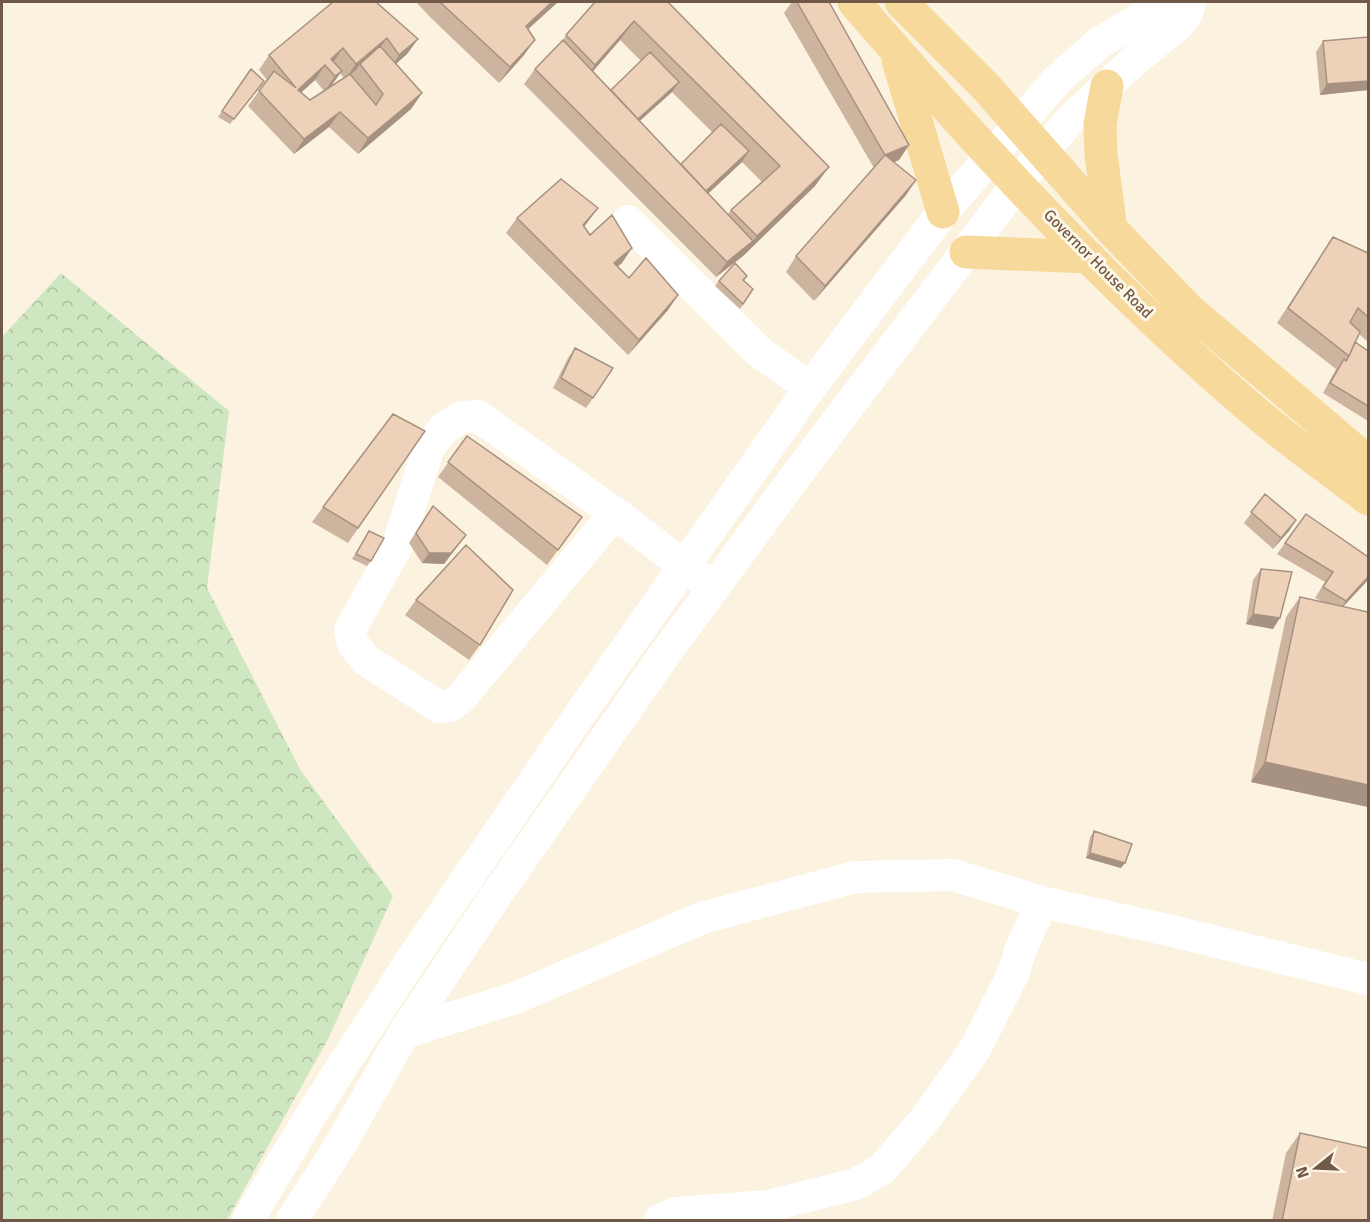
<svg xmlns="http://www.w3.org/2000/svg" width="1370" height="1222" font-family="Signika,sans-serif">
	<style>
		.forest { fill: url(#forest-crowns) }
		.lines { fill: none; stroke-linecap: round; stroke-linejoin: round }
		.minor { stroke: #fff; stroke-width: 32 }
		.major { stroke: #f7d99b; stroke-width: 33 }
		.wall { fill: #cdb49f; fill-rule: evenodd }
		.shaded-wall { fill: #a79282 }
		.building { fill: #eed1b9; stroke: #a79282; stroke-width: 1.5 }
		.labels { text-anchor: middle; dominant-baseline: central; stroke-width: 6; stroke-linejoin: round; paint-order: stroke }
		.street-label { font-size: 16px; fill: #705949; stroke: #fef6e6 }
	</style>
	<defs>
		<pattern id="forest-crowns" width="20" height="18" patternUnits="userSpaceOnUse" patternTransform="scale(1.5)"><rect width="20" height="18" fill="#cee7c0"/><path d="M2 6a3 3 0 1 1 6 0M12 15a3 3 0 1 1 6 0" fill="none" stroke="#acbe9e"/></pattern>
	</defs>
	<rect width="100%" height="100%" fill="#fbf2e0"/>
	<path class="forest" d="M61,273L229,411L207,588L301,771L393,896L329,1037L227,1220H2V337Z"/>
	<g class="lines">
		<path class="minor" d="M628,221L758,351L810,388
			M615,513L460,699L450,706L439,707L366,660L353,644L350,630L398,544L429,447L444,428L462,417L478,416L615,513L700,578
			M404,1033L515,998L702,918L855,877L953,875L1042,902L1168,930L1368,979
			M248,1220L314,1110L412,959L585,707L810,388L943,212L1057,80L1099,43L1168,2
			M292,1220L339,1147L404,1033L497,894L665,654L792,481L1018,183L1069,121L1136,59L1178,25L1186,15L1190,2
			M660,1220L675,1213L768,1206L856,1184L882,1169L926,1118L975,1049L1014,972L1020,951L1042,902"/>
		<path class="major" d="M854,2C980,148 1112,291 1260,416C1295,445 1333,472 1368,499
			M901,2L985,86L1111,229L1188,309L1368,462
			M898,60L943,212
			M1107,86L1100,124L1101,155L1111,229
			M966,252L1089,257"/>
	</g>
	<path class="wall" d="M333,2L418,39L407,54L396,64L422,93L411,109L358,154L329,127L294,154L248,106L267,80L259,70L269,55ZM340,73L344,78L331,86ZM315,80L324,91L310,100L301,93Z
		M416,2H558L528,29L524,55L499,83L430,17Z
		M668,2L815,186L743,256L716,277L524,84L535,69L563,40L566,35ZM620,40L641,61L611,90L593,71ZM672,92L712,132L681,164L640,121ZM742,162L762,182L731,210L728,214L708,193Z
		M792,2H829L909,145L899,160L894,162L916,180L906,195L814,301L786,272L796,256L874,168L784,13Z
		M1368,37V90L1320,95L1316,52L1323,41Z
		M251,69L260,86L230,124L218,117Z
		M517,218L584,226L590,235L622,263L618,266L629,278L678,295L668,310L628,355L506,233Z
		M1333,237L1368,253V342L1359,334L1355,342L1368,351V421L1323,393L1336,369L1277,323Z
		M747,276L744,281L753,289L740,309L715,286L719,281Z
		M575,348L593,398L586,408L553,388L568,358Z
		M425,431L348,543L312,522L323,507Z
		M467,436L582,517L547,565L438,477Z
		M1265,494L1296,520L1289,531L1273,549L1244,523Z
		M1306,514L1368,580L1343,607L1368,612V807L1251,782L1286,617L1300,597L1323,602L1315,598L1325,582L1277,554Z
		M426,516L466,535L444,564L422,563L409,543Z
		M369,531L371,561L367,566L352,559Z
		M1261,569L1273,629L1246,624L1253,580Z
		M416,600L480,645L469,660L405,615Z
		M1094,831L1121,868L1086,858L1090,837Z
		M1300,1133L1368,1221H1272L1286,1153Z"/>
	<path class="shaded-wall" d="M552,2H558L515,41L526,26Z
		M634,21L620,40L581,85L595,65Z
		M387,38L376,53L360,64L356,70L345,79L356,64Z
		M418,39L407,54L389,70L399,55Z
		M535,40L524,55L499,83L510,67Z
		M343,48L333,63L331,59Z
		M325,65L315,80L287,105L298,90Z
		M342,71L331,86L324,92L335,76Z
		M1368,81V90L1320,95L1327,84Z
		M679,82L672,92L626,133L633,123Z
		M422,93L411,109L358,154L368,138Z
		M340,112L329,127L294,154L304,139Z
		M909,145L899,160L875,170L885,155Z
		M749,151L742,162L695,206L702,195Z
		M829,167L815,186L743,256L716,277L727,262L753,241L757,236Z
		M916,180L906,195L814,301L825,286Z
		M598,208L587,223L573,240L583,225Z
		M632,248L622,263L603,278L614,263Z
		M678,295L668,310L628,355L639,340Z
		M1296,520L1289,531L1273,549L1281,538Z
		M466,535L444,564L422,563L429,553Z
		M1368,577V580L1338,612L1346,601Z
		M1253,614L1280,618L1273,629L1246,624Z
		M1265,762L1368,785V807L1251,782Z
		M1090,853L1125,863L1121,868L1086,858Z"/>
	<path class="building" d="M333,2H376L418,39L399,55L387,38L356,64L343,48L331,59L342,71L335,76L325,65L298,90L310,100L350,74L376,105L383,94L360,64L380,46L422,93L368,138L340,112L304,139L259,91L274,71L296,88L269,55Z
		M440,2H552L526,26L535,40L510,67Z
		M595,2H668L829,167L757,236L731,210L780,166L634,21L595,65L566,35Z
		M797,2H829L909,145L885,155Z
		M1368,37V81L1327,84L1323,41Z
		M563,40L753,241L727,262L535,69Z
		M650,52L679,82L638,119L611,90Z
		M251,69L264,81L234,119L222,111Z
		M721,124L749,151L706,191L681,164Z
		M885,155L916,180L825,286L796,256Z
		M561,179L598,208L583,225L590,235L612,215L632,248L614,263L629,278L646,258L678,295L639,340L517,218Z
		M1333,237L1368,253V317L1358,308L1350,322L1360,332L1349,356L1288,308Z
		M735,263L747,276L743,280L753,289L743,304L719,281Z
		M1355,342L1368,351V406L1330,383L1344,359L1346,361L1349,356Z
		M575,348L613,368L593,398L561,378Z
		M393,414L425,431L358,528L323,507Z
		M467,436L582,517L558,550L448,462Z
		M1265,494L1296,520L1281,538L1251,512Z
		M433,506L466,535L451,553H429L416,533Z
		M1306,514L1368,557V577L1346,601L1323,587L1333,572L1285,543Z
		M369,531L384,538L371,561L356,554Z
		M466,545L513,590L480,645L416,600Z
		M1261,569L1292,572L1280,618L1253,614Z
		M1300,597L1368,612V785L1265,762Z
		M1094,831L1132,844L1125,863L1090,853Z
		M1300,1133L1368,1148V1221H1282Z"/>
	<g class="labels">
		<g class="street-label">
			<text transform="translate(1098 264) rotate(45)">Governor House Road</text>
		</g>
	</g>
	<rect width="1370" height="1222" fill="none" stroke="#705949" stroke-width="6"/>
	<g transform="translate(1316 1168) rotate(252)" stroke="#fef6e6" stroke-width="4.5" paint-order="stroke">
	<path d="M0-4.5L10 22L0 15L-10 22Z" fill="#705949"/>
	<text y="-9" font-size="16" font-weight="bold" text-anchor="middle" fill="#705949">N</text>
	</g>
</svg>
